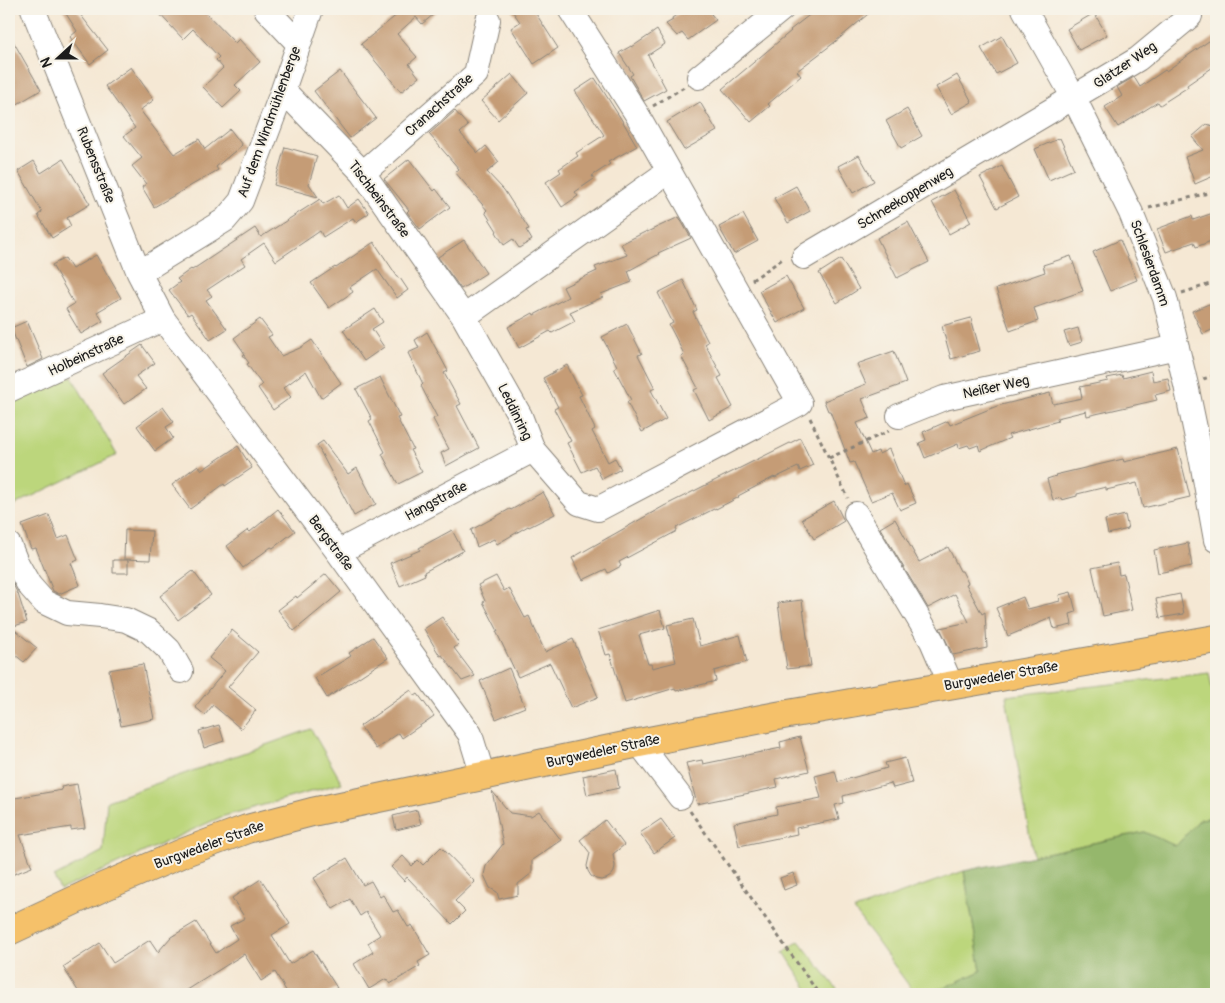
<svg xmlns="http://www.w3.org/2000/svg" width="1225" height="1003" font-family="Pangolin,sans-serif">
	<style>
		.green { fill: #bcd67c; stroke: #6c794c }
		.forest { fill: #95b76c; stroke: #586a44 }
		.building { fill: #c59c76 }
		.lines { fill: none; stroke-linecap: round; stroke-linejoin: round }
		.minor-casing { stroke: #888278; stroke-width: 26 }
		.major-casing { stroke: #888278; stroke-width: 30 }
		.path { stroke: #888278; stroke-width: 3; stroke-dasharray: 4 4; stroke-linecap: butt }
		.minor { stroke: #fff; stroke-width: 24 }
		.major { stroke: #f5c16b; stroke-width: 28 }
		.labels { text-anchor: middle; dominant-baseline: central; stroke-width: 4; stroke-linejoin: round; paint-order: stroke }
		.street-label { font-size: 14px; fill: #1c1c1c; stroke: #f7f3e8 }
	</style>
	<rect width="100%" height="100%" fill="#f7f3e8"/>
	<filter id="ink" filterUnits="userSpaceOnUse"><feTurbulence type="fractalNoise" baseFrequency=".02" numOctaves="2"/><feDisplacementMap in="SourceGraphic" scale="10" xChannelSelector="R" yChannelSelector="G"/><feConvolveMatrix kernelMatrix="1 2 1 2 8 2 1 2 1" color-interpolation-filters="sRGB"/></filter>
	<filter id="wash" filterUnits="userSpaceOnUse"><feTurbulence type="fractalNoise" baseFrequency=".0096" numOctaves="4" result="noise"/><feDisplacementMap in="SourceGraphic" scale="20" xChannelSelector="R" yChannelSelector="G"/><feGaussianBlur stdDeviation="1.12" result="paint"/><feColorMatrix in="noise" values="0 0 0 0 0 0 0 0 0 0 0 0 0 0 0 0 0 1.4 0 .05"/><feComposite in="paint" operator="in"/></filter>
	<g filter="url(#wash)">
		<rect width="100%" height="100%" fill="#f5e8d4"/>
		<path class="green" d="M72,377L117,455L10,507L9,404Z
			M1209,673L1216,709V817L1200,819L1176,847L1144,832L1033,856L1006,696Z
			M311,729L342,783L221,817L60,890L54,877L103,851L107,801Z
			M964,871L981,971L930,994H915L854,910Z
			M799,941L841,994H811L784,952Z"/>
		<path class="forest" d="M1216,817V994H930L981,971L964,871L1144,832L1176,846L1200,819Z"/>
		<g id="blocks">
			<path class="building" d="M63,9H76L108,50L90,64L70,37L77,31Z
				M155,9H202L235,43L239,39L260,62L235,85L241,91L223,108L203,87L223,68L216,60L219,57L193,29L183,39Z
				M404,9H440L422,24L416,17L397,34L417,57L409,64L419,77L401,92L361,44Z
				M511,9H533L558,48L534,64L511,28L520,22Z
				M685,9H707L716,20L688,40L682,33L677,36L666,24L673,20L672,18Z
				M817,9H874L835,42L797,71L801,76L768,104L770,106L751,122L722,89L791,31L790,30Z
				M1094,13L1107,35L1079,50L1067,29Z
				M657,30L665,44L648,55L666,89L644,101L630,76L633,74L619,53L631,46L632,47Z
				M9,34L41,90L9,109Z
				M1002,36L1017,63L996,74L981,48Z
				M1216,36V65L1187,85L1188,87L1160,105L1158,102L1118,127L1105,107L1122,96L1117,87L1134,77L1140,87L1165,70L1166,71Z
				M131,67L154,100L140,110L174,154L199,139L205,149L230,129L242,145L216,167L218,170L154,207L142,187L146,184L132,166L142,158L124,136L135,128L105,86Z
				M340,71L376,118L350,138L314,91Z
				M512,74L528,93L498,120L481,101Z
				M957,75L972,102L951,114L936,87Z
				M595,78L623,122L637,146L608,162L610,164L592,176L594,179L575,192L578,196L562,207L546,182L561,172L559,169L578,156L576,153L604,135L575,91Z
				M700,102L717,131L684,150L667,122Z
				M907,109L922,136L901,148L886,121Z
				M455,111L468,126L460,133L478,153L486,146L499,162L487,172L504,190L529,229L526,230L532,240L519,248L513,239L504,245L496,232L497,231L485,212L487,210L455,172L459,169L429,134Z
				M1207,124L1216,127V165L1214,163L1216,168V175L1195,184L1185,157L1203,150L1192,137Z
				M1060,138L1074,169L1049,180L1035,149Z
				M285,147L317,156L309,184L318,197L274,185Z
				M859,155L874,181L853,193L838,166Z
				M63,159L90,204L67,218L71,226L52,238L38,215L42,212L18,171L34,161L41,173Z
				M409,159L434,191L436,189L450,207L420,229L407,212L409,210L384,179Z
				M1002,166L1018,197L997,208L980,177Z
				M796,186L810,211L788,223L774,198Z
				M954,190L971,222L949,234L932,202Z
				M339,195L347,208L359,199L369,213L356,222L353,218L323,237L320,231L276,261L264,243L241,259L245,265L207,290L212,296L206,300L227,329L210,340L191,313L188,315L169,290L180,282L177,279L191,269L192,270L255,228L261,237L320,199L323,204Z
				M1216,212V239L1196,247L1194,242L1166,252L1157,229L1192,216L1193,220Z
				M743,214L758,241L734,254L719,227Z
				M679,217L691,238L658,253L659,254L628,271L632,282L601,294L603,297L570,312L575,321L552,333L550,331L519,348L508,327L533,313L534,315L568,297L563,287L597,271L595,267L627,255L621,244L647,231V232Z
				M908,222L929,262L897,278L877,238Z
				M464,240L486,273L461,289L438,257Z
				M1120,240L1137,280L1110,291L1093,252Z
				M374,242L399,279L400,278L408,290L397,298L377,269L350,287L353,292L329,308L311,283L335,267L336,268Z
				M96,255L121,298L97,312L103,321L81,334L66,309L74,304L52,265L65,258L72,269Z
				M1071,256L1083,291L1034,308L1038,321L1010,331L996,289L1045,272L1043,265Z
				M841,259L859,289L837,303L819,273Z
				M786,276L804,308L777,323L759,291Z
				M683,280L697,310L693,312L708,342L705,344L722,376L718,378L733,407L709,420L694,390L698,388L681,356L684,354L669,325L673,323L658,293Z
				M1216,302V328L1203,334L1192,311L1209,304L1210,305Z
				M375,309L383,322L372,329L384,347L364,361L343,330Z
				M971,318L980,351L951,359L942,326Z
				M260,319L272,335L268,337L281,356L300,348L312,340L341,383L321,398L306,371L283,388L291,397L273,410L258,388L262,385L247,364L249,363L243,355L245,354L234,338Z
				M27,321L43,359L27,367L11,328Z
				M627,324L642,354L638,355L655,388L651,390L666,419L642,432L627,402L631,400L614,368L617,366L602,337Z
				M1078,328L1082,342L1069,346L1064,332Z
				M427,332L448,371L444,373L461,404L457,406L479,448L446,466L441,453L449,449L433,419L437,417L421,386L423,384L408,353L419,348L415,340Z
				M142,345L155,363L136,376L146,389L124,404L102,373Z
				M894,351L906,383L862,399L870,418L857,423L871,454L878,451L879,454L889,449L904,486L907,484L916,503L900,510L892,493L871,501L854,462L850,463L830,411H828L824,401L866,384L857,364Z
				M567,365L582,395L579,396L595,429L592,431L608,462L615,458L621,469L602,479L595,466L582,472L567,443L571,441L554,409L558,407L543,378Z
				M1151,371L1153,381L1168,378L1171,391L1155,395L1157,400L1087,416L1086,411L1057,418L1058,421L1008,435L1010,438L980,451L978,445L970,448L968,445L959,448L958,444L925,458L919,443L926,440L923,432L948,421L950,425L997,406L1050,393L1053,404L1082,398L1080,387L1108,381L1107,378L1122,375L1123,378Z
				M380,377L400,417L397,418L413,449L410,450L422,472L398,484L382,454L385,452L369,421L372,419L356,389Z
				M163,407L174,422L166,427L173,438L155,451L137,426Z
				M800,438L813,465L800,471L798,467L775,478L774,477L738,496L739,497L716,509V508L676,528L677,531L619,562L621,566L608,573L606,569L583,580L572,558L664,506Z
				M323,441L348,474L357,468L376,504L354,516L317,445Z
				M238,446L252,468L225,486L224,484L190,509L172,485L198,465L202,470Z
				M1178,449L1190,497L1143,508L1137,483L1106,490V487L1077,494V496L1062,500L1061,498L1053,500L1047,479L1056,476L1055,475L1123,459L1124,462Z
				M543,492L555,514L529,527L528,526L497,544L494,539L477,547L471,530L510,509L511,510Z
				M834,501L844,521L814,539L802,519Z
				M278,509L295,531L273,548L271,547L243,568L227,546L248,530L250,532Z
				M49,515L58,539L68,535L78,560L71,563L80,585L59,594L53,591L36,548L31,549L22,525Z
				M1125,515L1128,529L1108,534L1105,520Z
				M895,519L919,562L948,547L960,571H962L968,583L966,584L982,614L985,612L987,648L953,655L940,628L969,622L955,594L928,608L880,528Z
				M125,530L152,531L150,560L124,559Z
				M452,530L463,551L424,572L425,575L400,586L390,563L420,550L419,548Z
				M1188,543L1192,566L1158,573L1154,550Z
				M113,560H128V573H113Z
				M1117,563L1119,575L1124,574L1132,610L1103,616L1092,568Z
				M193,571L211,595L178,620L160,596Z
				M326,574L341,592L294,631L278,610L296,596L297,598Z
				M496,576L504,591L509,588L525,618L529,616L545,652L573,639L598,697L571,708L550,663L518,677L496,631H498L483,602L485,601L478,585Z
				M9,577L18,594L27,622L11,627L37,648L24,662L9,650Z
				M1071,592L1076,612L1070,614L1072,625L1054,629L1051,618L1008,636L996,608L1023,597L1028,609L1060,601L1059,595Z
				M1180,594L1184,614L1160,618L1156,599Z
				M802,600L811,666L787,669L778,603Z
				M660,610L665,628L639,635L648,664H651L652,668L676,662L667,625L693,619L700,646L740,635L747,662L714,671L716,681L676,691L675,688L625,703L610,654L606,655L598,630Z
				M442,617L459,644L454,648L475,676L462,681L442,655L440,656L424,629Z
				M232,630L258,652L228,687L256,710L241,729L213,705L205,715L195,707L225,671L209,658Z
				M373,637L388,658L327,698L315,678L351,656L349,653Z
				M143,664L154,719L121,726L109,670Z
				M509,668L525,707L496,719L480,681Z
				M411,690L415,696L418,694L434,716L402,738L399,733L376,749L360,726Z
				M219,725L224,741L204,748L199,731Z
				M800,737L809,771L776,779L778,787L697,804L686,763L702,760L703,764L781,748L780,742Z
				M905,758L912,783L893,788L891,783L843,796L844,803L835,805L839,819L796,828L797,834L739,846L734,823L777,814L776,807L821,798L815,776L835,771L838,782L887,768L885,763Z
				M616,769L619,788L587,795L583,776Z
				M77,784L85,828L71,830V827L20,835L32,867L9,876V808H10L9,799L62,790L61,787Z
				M492,791L510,813L531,816L539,811L561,840L532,860V873L518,884V895L499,899L497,892L490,888L484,875L486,866L503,844Z
				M417,810L421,824L396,830L393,816Z
				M661,819L675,838L654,853L640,833Z
				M605,820L624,845L613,854L615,866L614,872L611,876L606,879L601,880L596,879L591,876L588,871L587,866L590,853L580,840Z
				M441,847L475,882L455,901L465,911L452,924L407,877L404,881L391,867L403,856L412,866L418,860L423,865Z
				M347,858L363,885L371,881L380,897L383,895L393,912L398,910L408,927L412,925L430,955L418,962L420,966L390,984L386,979L369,989L354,964L373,952L368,943L380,935L366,912L360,916L350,899L333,909L314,878Z
				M793,873L797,885L784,890L780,878Z
				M261,879L290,924L272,935L290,964L313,950L337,988L325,994H288L275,972L261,981L244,954L181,994H80L63,967L100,943L113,963L150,940L158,952L171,937L196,922L216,953L237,939L230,926L245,918L232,898Z"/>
		</g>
	</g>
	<g filter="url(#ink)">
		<use href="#blocks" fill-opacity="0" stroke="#888278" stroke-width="1"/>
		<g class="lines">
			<g class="minor-casing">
				<path id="minor" d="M33,9L139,273L163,319L338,552L470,734L483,776
					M266,9L298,43
					M570,9L638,116L669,171
					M1024,9L1074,98L1131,213L1165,298L1186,385L1202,462L1216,540
					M699,77L782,9
					M283,90L363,173L464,317
					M669,171L800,403L598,509L579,503L533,450L520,416L464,317Z
					M363,173L476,74L488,20
					M804,257L1138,59L1190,16L1186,9
					M139,273L225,220L241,201L283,90L311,9
					M9,390L163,319
					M899,416L944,398L1177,347
					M856,514L932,641L951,685
					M9,545L16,562L29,585L44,602L67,613L100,616L126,620L149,631L169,650L181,671
					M338,552L533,450
					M639,743L680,797"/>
			</g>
			<g class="major-casing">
				<path id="major" d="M9,931L103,887L185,852L247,829L312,812L639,743L777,716L1216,639"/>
			</g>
			<path class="path" d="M653,106L684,87
				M1149,208L1216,191
				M752,280L784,258
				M1182,293L1216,282
				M1203,379L1216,375
				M810,418L848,498
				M829,458L889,431
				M690,811L819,994"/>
			<use href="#minor" class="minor"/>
			<use href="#major" class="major"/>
		</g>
	</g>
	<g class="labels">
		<g class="street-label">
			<text transform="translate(1125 65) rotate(-34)">Glatzer Weg</text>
			<text transform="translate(439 105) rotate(-42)">Cranachstraße</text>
			<text transform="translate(269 122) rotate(-70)">Auf dem Windmühlenberge</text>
			<text transform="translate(96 165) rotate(68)">Rubensstraße</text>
			<text transform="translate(905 198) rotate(-31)">Schneekoppenweg</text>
			<text transform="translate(379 199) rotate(53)">Tischbeinstraße</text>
			<text transform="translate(1150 263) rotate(70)">Schlesierdamm</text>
			<text transform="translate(86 355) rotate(-25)">Holbeinstraße</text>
			<text transform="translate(996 387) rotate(-12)">Neißer Weg</text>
			<text transform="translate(515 412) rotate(64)">Leddinring</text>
			<text transform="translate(436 501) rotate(-28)">Hangstraße</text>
			<text transform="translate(331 543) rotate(53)">Bergstraße</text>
			<text transform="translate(1001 676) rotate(-10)">Burgwedeler Straße</text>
			<text transform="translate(603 751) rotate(-12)">Burgwedeler Straße</text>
			<text transform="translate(209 845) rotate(-20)">Burgwedeler Straße</text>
		</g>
	</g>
	<rect width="1225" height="1003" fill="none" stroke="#f7f3e8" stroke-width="30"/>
	<g transform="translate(58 58) rotate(249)" stroke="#f7f3e8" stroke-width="4" paint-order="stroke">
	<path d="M0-4L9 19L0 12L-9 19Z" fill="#1c1c1c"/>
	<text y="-8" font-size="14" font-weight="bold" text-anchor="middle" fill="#1c1c1c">N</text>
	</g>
</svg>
